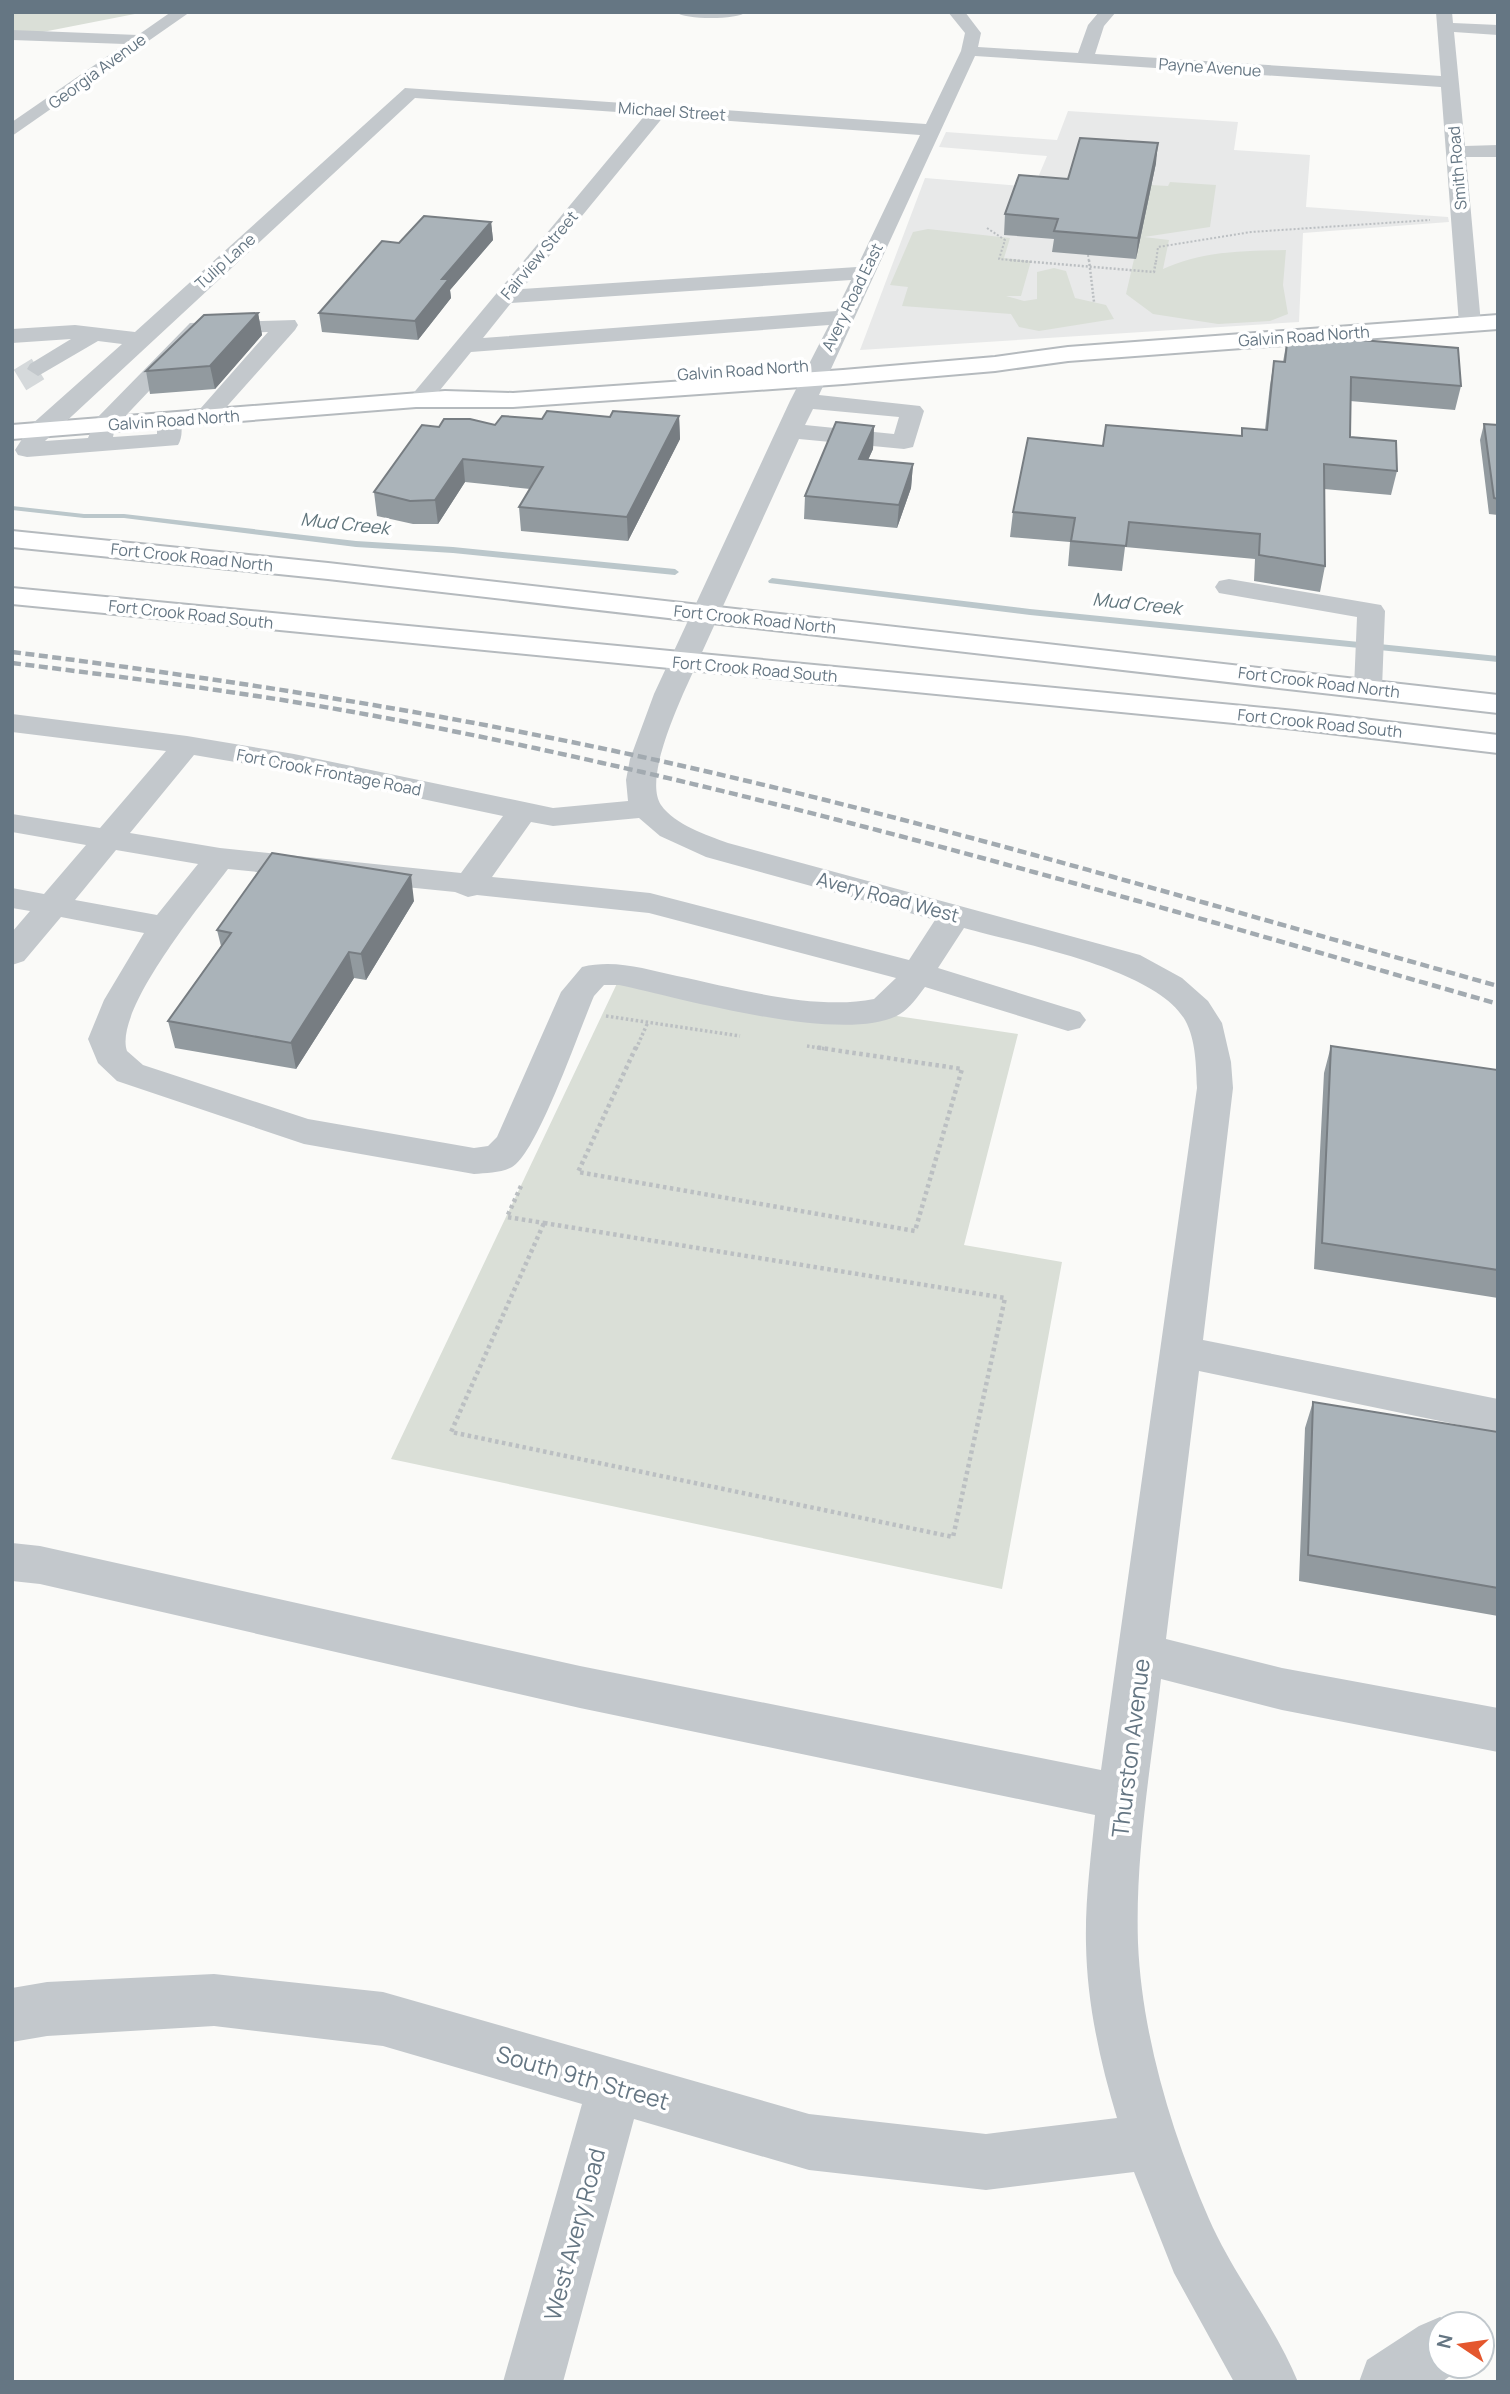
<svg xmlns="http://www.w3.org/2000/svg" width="1510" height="2394" font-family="Manrope,sans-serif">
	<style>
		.built { fill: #e8e9e9 }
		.green { fill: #dadfd7 }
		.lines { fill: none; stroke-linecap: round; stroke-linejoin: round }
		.stream { fill: #bbc7cb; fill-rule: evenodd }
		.minor-tunnel { stroke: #d5d9db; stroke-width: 24; stroke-dasharray: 24 12; stroke-linecap: butt }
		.major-casing { stroke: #b5babe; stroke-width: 4 }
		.path-far3 { stroke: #bbbfc2; stroke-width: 2; stroke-dasharray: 2 2; stroke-linecap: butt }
		.path-far2 { stroke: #bbbfc2; stroke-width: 2.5; stroke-dasharray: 2 2; stroke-linecap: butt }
		.path-far1 { stroke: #bbbfc2; stroke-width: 3.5; stroke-dasharray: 2.5 2.5; stroke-linecap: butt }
		.path { stroke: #bbbfc2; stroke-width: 4.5; stroke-dasharray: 3.5 3.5; stroke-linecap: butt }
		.minor { fill: #c3c8cc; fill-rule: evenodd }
		.major { fill: #fff; fill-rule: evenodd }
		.rail { stroke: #a2aab0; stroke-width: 4.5; stroke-dasharray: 9 4.5; stroke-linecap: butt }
		.wall { fill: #929a9f }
		.shaded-wall { fill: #777d82 }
		.building { fill: #aab3b9; stroke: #777d82; stroke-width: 2 }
		.labels { text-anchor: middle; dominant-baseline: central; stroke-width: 7; stroke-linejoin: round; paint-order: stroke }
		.far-street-label { font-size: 16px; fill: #657683; stroke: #fff }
		.far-water-label { font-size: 18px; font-style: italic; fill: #60757c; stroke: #fff }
		.street-label { font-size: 19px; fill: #657683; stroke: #fff }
		.near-street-label { font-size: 23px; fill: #657683; stroke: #fff }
	</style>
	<rect width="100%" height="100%" fill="#fafaf8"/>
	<path class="built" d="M1068,111L1238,122L1234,150L1310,155L1306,207L1448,217L1449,222L1303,233L1299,322L860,350L925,178L1034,187L1047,156L939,147L946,132L1057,140Z"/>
	<path class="green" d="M12,12H145L12,38Z
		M1170,182L1216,185L1210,227L1144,237L1169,240L1163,269C1202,251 1243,251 1286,250L1283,285L1288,314L1270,321L1218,324L1153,314L1126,294L1151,185L1168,186Z
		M928,229L1010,238L1004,258L1031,261L1021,296H1006L1024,301L1037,299V272L1054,268L1066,271L1075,298L1106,305L1114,319L1039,331L1019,327L1011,314L902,306L908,287L890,285L913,232Z
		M621,975L1018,1034L964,1245L1062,1262L1002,1589L391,1459Z"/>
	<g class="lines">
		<path class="stream" d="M12,506L84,514H124L356,541L453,547L675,569L679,572L675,575L453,553L356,547L124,518H84L12,510Z
			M772,578L1030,609L1498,656V662L1030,615L769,583L768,581Z"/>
		<path class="minor-tunnel" d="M20,380L38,369"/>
		<g class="major-casing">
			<path id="major" d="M1498,315V329L1068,361L995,371L843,384L513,407H416L12,439V425L445,391L513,393L843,370L995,357L1068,347Z
				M12,531L328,563L1498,695V713L328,579L12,547Z
				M12,588L1295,711L1498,735V753L1295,729L12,604Z"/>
		</g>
		<path class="path-far3" d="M987,228L1005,240L999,259L1031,262
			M1088,255L1089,262
			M1156,262L1158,247L1251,232L1430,220"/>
		<path class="path-far2" d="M1010,260L1154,272L1156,260
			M1089,260L1094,302"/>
		<path class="path-far1" d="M606,1016L740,1036
			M807,1046L826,1049
			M636,1049L648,1022"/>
		<path class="path" d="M636,1047L578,1172L915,1231L962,1069L814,1047
			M521,1186L507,1217L544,1223
			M544,1223L1005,1298L953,1537L451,1432Z"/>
		<path class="minor" d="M171,12H190L12,136V122L125,44L12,40V30L138,35Z
			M676,12H746C738,20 684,20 676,12Z
			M948,12H965L981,33L978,47L1078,53L1088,25L1099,12H1116L1104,26L1095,54L1441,76L1436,12H1452L1453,23L1498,25V35L1454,32L1465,146L1498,145V157H1466L1481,324L1470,331L1459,324L1441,87L975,56L819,395L920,406L924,411L913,447L904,449L799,439L683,694C673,718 645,781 661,805C675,825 707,835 728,843L1140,955L1182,978L1208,1001L1222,1023L1231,1062L1233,1088L1203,1340L1498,1399V1433L1199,1371L1166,1639L1282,1668L1498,1708V1752L1282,1710L1161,1679C1151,1766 1135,1855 1138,1943C1142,2036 1172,2134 1209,2219C1234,2276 1275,2325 1298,2382H1234L1174,2273L1134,2172L986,2190L809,2170L634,2119L563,2382H503L582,2104L383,2046L214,2026L47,2036L12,2042V1988L47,1982L214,1974L383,1992L809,2114L986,2134L1117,2118C1100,2062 1087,2003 1086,1944C1085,1900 1091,1857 1095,1815L580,1708L40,1584L12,1581V1543L40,1546L580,1666L1101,1770L1197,1088C1196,1066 1196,1040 1185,1020C1155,968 1020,944 964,928L938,968L1080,1012L1086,1020L1080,1028L1068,1031L925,987C918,996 910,1008 900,1014C847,1046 680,998 619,985H604L594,996C580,1028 537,1154 512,1167C501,1173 486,1173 474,1174L304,1144L117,1081L98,1063L88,1039L104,1000L144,933L61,917L24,961L12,965V932L30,911L12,908V888L44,894L86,845L12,832V814L100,828L166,751L12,732V714L187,736L294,754L553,808L628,801L626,780L630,759L654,694L790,401L829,325L471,352L427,406H411L407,401L411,396L646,114L415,98L45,441L88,438L95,420L190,323L295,320L298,325L295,330L213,422H197L193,417L268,332L203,334L115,427L113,437L157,434V420L161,415H177C183,423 183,437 178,445L27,457L18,455L15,450L31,425L122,344L98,341L38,376L27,369L30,364L71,339L12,343V329L75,325L135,332L405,88L926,124L961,51L965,33ZM664,116L920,135L857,267L522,289ZM851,280L836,311L483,338L511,303ZM813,409L899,417L894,434L805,425ZM194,755L294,772L503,816L461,873L220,848L130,833ZM639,818L660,836L706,857L935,920L909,960L650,893L492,877L531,822L553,826ZM116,850L198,864L157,915L75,900ZM228,869L455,892L468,897L477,895L649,913L896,978L874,999C816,1011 735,988 677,976C645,969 615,959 582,967L561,992L497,1137L488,1146L474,1148L308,1119L143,1065L127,1051C113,1011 203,902 228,869Z
			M1229,579L1381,605L1385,611L1382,688L1378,694L1368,697L1358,694L1354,688L1357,617L1219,593L1215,587L1219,581Z
			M1440,2317L1457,2324H1440V2366H1462L1461,2368L1442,2382H1359L1367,2360L1419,2326Z"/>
		<use href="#major" class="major"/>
		<path class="rail" d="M12,652C225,679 437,712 647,758C934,821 1215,907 1498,986
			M12,663C139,679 266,695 391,719C766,790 1132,899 1498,1004"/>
	</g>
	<path class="wall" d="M1156,163L1136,259L1052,252L1054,239L1004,235L1005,214L1068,179Z
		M491,222L493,240L450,290L451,298L418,340L322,332L319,313L399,243Z
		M258,313L262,335L215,389L150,394L146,371Z
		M1288,334L1461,386L1455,410L1350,401V437L1397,471L1391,495L1324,489L1325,566L1320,592L1254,581L1255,559L1125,547L1122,571L1068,566L1070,542L1010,537L1013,512L1103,446L1241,436L1242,428L1265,430L1270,385L1274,361L1283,362Z
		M679,416L680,439L628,541L521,531L519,507L530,489L465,482L438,524H413L377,516L374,492L439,427L495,425L542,419Z
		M1484,424L1498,425V515L1489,514L1480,440Z
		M874,426L873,449L868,460L913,464L911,488L897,528L804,519L805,496Z
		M414,901L366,980L354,978L296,1069L175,1048L168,1021L221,946L217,930Z
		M1331,1046L1498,1070V1298L1314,1269L1324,1073Z
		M1313,1402L1498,1432V1616L1299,1581L1305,1428Z"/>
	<path class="shaded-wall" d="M1158,143L1156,163L1136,259L1138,238Z
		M491,222L493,240L450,290L451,298L418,340L415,321L442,279Z
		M258,313L262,335L215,389L210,366Z
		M679,416L680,439L628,541L627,517Z
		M874,426L873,449L858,482L859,459Z
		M463,459L465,482L438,524L435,500Z
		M913,464L911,488L897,528L899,505Z
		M411,875L414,901L366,980L361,954Z
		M349,952L354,978L296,1069L291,1043Z"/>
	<path class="building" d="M1080,138L1158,143L1138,238L1054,231L1058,219L1005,214L1019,175L1068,179Z
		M424,216L491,222L442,279H449L415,321L319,313L382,241L399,243Z
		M258,313L210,366L146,371L204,315Z
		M1288,334L1458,348L1461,386L1351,377L1350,437L1396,441L1397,471L1324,464L1325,566L1259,555L1260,534L1129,522L1126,546L1071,541L1075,518L1013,512L1028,438L1103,446L1106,425L1242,436V428L1267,430L1274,361L1285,362Z
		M547,411L610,417L613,411L679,416L627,517L519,507L543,467L463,459L435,500L410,501L374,492L422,425L439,427L444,419H470L495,425L502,416L542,419Z
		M836,422L874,426L859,459L913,464L899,505L805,496Z
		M1484,424L1498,425V499L1494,498Z
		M272,853L411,875L361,954L349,952L291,1043L168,1021L231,933L217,930Z
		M1331,1046L1498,1070V1270L1322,1243Z
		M1313,1402L1498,1432V1588L1308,1555Z"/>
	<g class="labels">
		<g class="far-street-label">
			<text transform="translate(1210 67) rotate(4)">Payne Avenue</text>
			<text transform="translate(97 71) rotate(-36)">Georgia Avenue</text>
			<text transform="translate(672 111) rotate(4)">Michael Street</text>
			<text transform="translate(1457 168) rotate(-95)">Smith Road</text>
			<text transform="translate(539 255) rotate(-50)">Fairview Street</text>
			<text transform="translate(225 261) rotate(-42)">Tulip Lane</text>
			<text transform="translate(852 297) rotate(-64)">Avery Road East</text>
			<text transform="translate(1304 336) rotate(-4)">Galvin Road North</text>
			<text transform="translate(743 370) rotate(-4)">Galvin Road North</text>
			<text transform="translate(174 420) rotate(-4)">Galvin Road North</text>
			<text transform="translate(192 557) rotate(6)">Fort Crook Road North</text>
			<text transform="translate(191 614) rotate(6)">Fort Crook Road South</text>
			<text transform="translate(755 619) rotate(6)">Fort Crook Road North</text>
			<text transform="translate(755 669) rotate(5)">Fort Crook Road South</text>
			<text transform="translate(1319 682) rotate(7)">Fort Crook Road North</text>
			<text transform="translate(1320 723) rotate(6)">Fort Crook Road South</text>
			<text transform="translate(329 772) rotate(11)">Fort Crook Frontage Road</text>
		</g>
		<g class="far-water-label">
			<text transform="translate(345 523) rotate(6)">Mud Creek</text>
			<text transform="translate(1137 603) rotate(6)">Mud Creek</text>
		</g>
		<g class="street-label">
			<text transform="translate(888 897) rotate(15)">Avery Road West</text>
		</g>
		<g class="near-street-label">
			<text transform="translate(1130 1748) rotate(-83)">Thurston Avenue</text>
			<text transform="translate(583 2077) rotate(16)">South 9th Street</text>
			<text transform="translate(574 2234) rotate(-75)">West Avery Road</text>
		</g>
	</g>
	<rect width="1510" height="2394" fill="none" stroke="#657683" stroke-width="28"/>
	<g transform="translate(1461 2345) rotate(283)"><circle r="33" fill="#ffffff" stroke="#c1c8cd" stroke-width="2"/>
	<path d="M0-5L12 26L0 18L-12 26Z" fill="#e4572e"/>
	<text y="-10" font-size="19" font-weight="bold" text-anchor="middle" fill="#657683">N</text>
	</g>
</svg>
